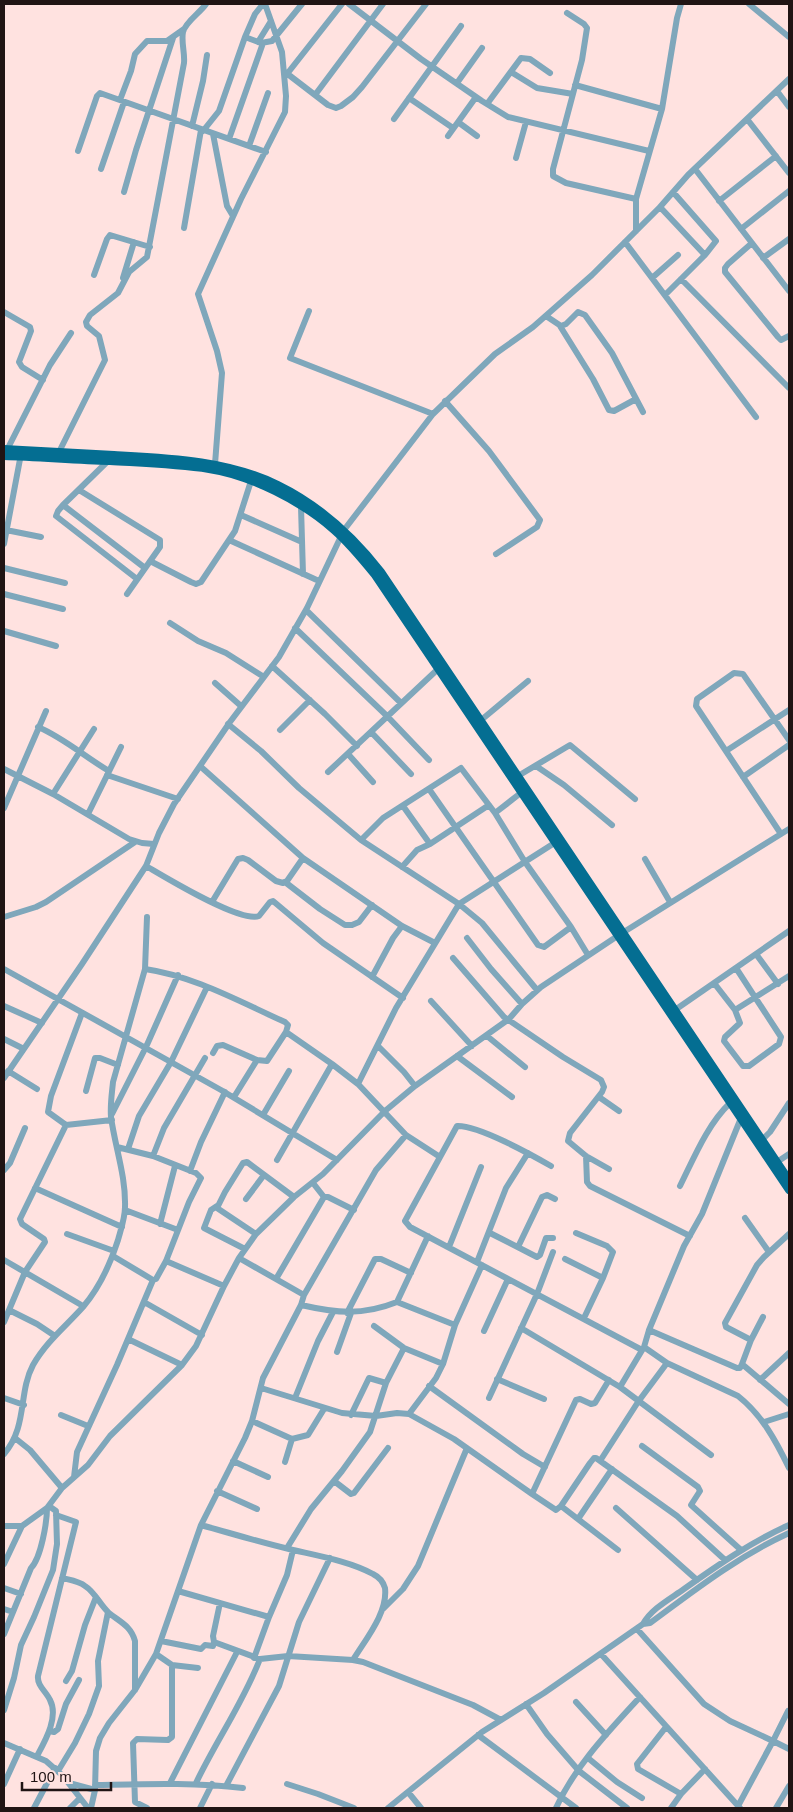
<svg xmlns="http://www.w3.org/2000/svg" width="793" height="1812" font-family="Arial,sans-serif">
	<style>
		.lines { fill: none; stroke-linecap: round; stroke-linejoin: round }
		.minor { stroke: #7fa7bb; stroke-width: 6 }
		.major { stroke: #046e92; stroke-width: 8 }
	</style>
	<rect width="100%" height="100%" fill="#ffe2e0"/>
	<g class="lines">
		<path class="minor" d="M349,4L421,59L482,101L508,117L649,151
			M749,4L789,37
			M567,13L584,24L587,28L582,60L553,169V176L566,183L636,199
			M245,37L261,43L272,41L302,4
			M258,42L271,21
			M285,72L328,105L336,108L341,106L353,97L362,87L426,4
			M511,72L537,88L573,94
			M287,74L342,4
			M457,83L482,48
			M575,85L662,109
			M777,91L789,107
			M315,95L383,4
			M409,98L453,128
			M120,100L131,71L135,54L147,41H167L184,29
			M487,104L521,58L530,59L550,73
			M394,119L461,26
			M747,119L789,173
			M458,122L477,136
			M192,126L203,81L207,55
			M203,131L219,111L245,37L255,14L263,4
			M213,134L227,206L233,216
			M448,136L476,97
			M229,139L263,43
			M249,146L268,93
			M78,151L97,96L100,93L266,152
			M516,158L526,122
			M101,169L124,102
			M695,169L789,291
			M124,192L136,150L173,38
			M719,201L776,156
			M660,207L705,255
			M184,228L201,130
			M741,229L789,191
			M636,231V199L662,109L677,18L681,4
			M625,242L756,417
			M752,243L728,264L725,268V272L778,337L781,340L789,336
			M763,258L789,239
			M94,275L107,239L110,235L150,247
			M123,278L134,242
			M652,278L678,255
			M681,279L789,388
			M665,295L705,255L716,241L673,192
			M309,311L290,358L433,414
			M4,312L30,327L31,331L19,362L22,367L43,380
			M546,316L561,326L566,324L578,312L585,315L612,353L643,412
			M560,326L593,379L609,410L614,411L636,399
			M445,401L489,451L540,520L537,527L496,554
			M7,450L50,365L71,333
			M59,452L105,360L99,336L87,326L86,322L90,315L118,293L129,272L147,257L184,63C185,53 181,42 183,32C186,21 200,13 206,4
			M108,461L63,505L58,511L56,516L137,579
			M215,464L222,373L217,351L198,294L241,199L285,112L286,96L282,52L265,4
			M79,490L160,540V547L127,594
			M63,505L145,568
			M301,507L303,574
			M241,515L302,542
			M6,530L41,537
			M229,540L319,581
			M4,544L21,454
			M150,561L191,582L196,584L201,582L235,531L251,481
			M4,568L65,583
			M4,594L63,609
			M306,610L401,703
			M170,623L198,641L226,653L264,677
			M295,628L387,716L429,760
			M4,631L56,646
			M272,666L325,714L357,746
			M215,683L241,706
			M480,721L528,681
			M228,724L261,751L299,788L361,840L459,904L482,923L537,990
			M38,727C64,738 85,757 109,771
			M280,730L310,700
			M371,732L411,774
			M726,751L789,710
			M348,754L373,782
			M200,766L303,858L402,926L435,943
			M536,766L564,785L612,825
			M4,769L53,794L129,839L142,843L154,844
			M328,772L438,669
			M107,775L178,799
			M518,776L570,745L635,799
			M743,777L789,745
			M429,789L538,945L544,947L571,927L588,955
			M53,794L94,729
			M403,806L430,844
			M4,808L46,711
			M495,813L522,792
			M88,814L121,747
			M781,834L696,706L697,699L734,673L743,674L789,740
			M361,840L383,818L461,768L495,813L525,862L571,927
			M645,859L670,902
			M146,866C165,877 240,923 259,916L270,902L273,901L323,943L403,998
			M402,867L417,850L430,844L489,805
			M285,882L320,909L345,925H352L359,922L372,905
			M212,902L238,859L243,858L248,860L276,881L283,883L287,881L303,858
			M4,917L36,907L46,902L135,842
			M467,938L491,969L522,1004
			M756,954L778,984
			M453,958L504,1017L563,1057L601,1080L604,1087L602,1092L570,1133L568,1141L586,1156L609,1169
			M4,969L221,1090L337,1160
			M145,969C194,976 240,1002 285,1022L288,1025L286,1032L267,1061L257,1060L223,1045L217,1046L213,1053
			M372,977L393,938L402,926
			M714,983L735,1010L740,1023L725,1037L724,1041L743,1066H749L779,1044L781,1037L736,968
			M431,1001L472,1046
			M4,1006L42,1023
			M735,1010L789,976
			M672,1012L789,931
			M82,1013L51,1096L48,1112L66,1125L112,1120
			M286,1032L332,1064L358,1084L406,1135L440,1157
			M487,1036L525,1067
			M4,1039L24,1049
			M378,1046L404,1072L415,1086
			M457,1056L512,1097
			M8,1071L37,1089
			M4,1078L82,964L146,866L159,833L174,804L230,722L279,657L307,608L344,530L433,414L495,354L533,327L592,275L660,207L688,175L789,79
			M358,1084L396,1008L459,904L556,842
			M86,1091L95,1058H100L118,1065
			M234,1097L257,1060
			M599,1097L619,1111
			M112,1114L146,1047L178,975
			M263,1115L289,1071
			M763,1139L770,1132L789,1103
			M128,1149L139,1116L171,1062L207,987
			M153,1156L164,1128L205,1058
			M586,1156L587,1182L590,1186L690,1236
			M277,1160L332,1064
			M774,1164L789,1154
			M551,1166C532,1155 478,1125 457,1126L405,1221L410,1227L642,1350
			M4,1170L10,1163L25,1128
			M190,1171L201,1142L225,1092
			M313,1183L324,1197H328L354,1210
			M680,1186C694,1158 707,1125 730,1103
			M35,1188L122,1227
			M246,1199L264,1175
			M217,1206L211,1210L204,1228L245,1249
			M125,1210L178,1230
			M745,1218L769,1252
			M160,1224L175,1166
			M490,1233L537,1257L540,1255L546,1238H553
			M576,1233L607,1246L613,1252L603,1278L584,1318
			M67,1234L114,1251
			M256,1234L217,1208L225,1192L243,1163L247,1162L294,1197
			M449,1247L481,1167
			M518,1247L542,1197L547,1195L555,1199
			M113,1256L153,1280
			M239,1258L304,1295
			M565,1259L603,1278
			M4,1260L83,1306
			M166,1261L224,1286
			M477,1262L506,1188L528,1153
			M276,1279L324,1197
			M144,1302L202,1335
			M397,1302L428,1236
			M301,1305C336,1313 362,1316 397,1302L455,1325
			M9,1310L37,1324L55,1336
			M347,1313L375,1259H381L411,1273
			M4,1322L25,1272L45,1242L44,1239L22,1224L20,1219L66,1125
			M374,1326L404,1348L443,1364
			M521,1328L620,1387L711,1455
			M649,1330L737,1368H740L742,1364L789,1404
			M484,1331L508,1279
			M128,1339L182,1365
			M751,1340L726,1327L725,1323L757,1265L764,1257L789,1234
			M644,1347L649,1330L684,1246L702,1214L741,1118
			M337,1352L351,1313
			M742,1364L751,1340L763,1317
			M497,1379L544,1399
			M609,1380L595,1403L591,1404L580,1399L576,1400L532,1494L556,1510L561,1506L618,1550
			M760,1380L789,1353
			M429,1386L523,1454L545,1467
			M620,1387L644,1347L667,1363L738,1396C762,1415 776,1441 789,1468
			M261,1388L342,1413L376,1416L397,1413L409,1414L454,1439L532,1494
			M4,1398L24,1405
			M295,1398L318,1341L333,1312
			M489,1398L537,1294L553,1252
			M409,1414L436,1378L443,1364L455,1325L482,1265
			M61,1415L88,1426
			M351,1415L369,1378L386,1383
			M252,1421L292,1439
			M764,1422L789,1414
			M15,1438L30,1450L62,1488
			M642,1446L698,1487L700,1491L691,1505L741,1550
			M4,1454C28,1426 18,1393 33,1365C46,1342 66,1326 83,1307C100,1287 110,1265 118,1240C121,1229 125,1218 125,1207C126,1176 115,1147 111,1117C110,1105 112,1093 113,1082L145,969L147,917
			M233,1461L268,1477
			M600,1461L638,1402L667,1363
			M285,1462L292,1439L308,1435L324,1409
			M74,1477L77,1452L117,1365L153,1280L156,1279L166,1261L189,1202L201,1178L196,1173L153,1156L117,1147
			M334,1481L351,1494L354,1493L388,1448
			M217,1491L257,1509
			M561,1506L590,1463L594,1458H596L677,1516L725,1560
			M616,1508L697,1580
			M578,1519L612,1469
			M201,1525C230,1533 259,1542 289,1549C314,1555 350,1561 373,1574C379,1577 383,1581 385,1588C388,1613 365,1640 353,1660
			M4,1526H22L47,1508L62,1488L88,1465L110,1436L182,1365L196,1346L224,1286L239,1258L256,1234L294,1197L323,1174L385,1111L415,1086L509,1019L522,1004L541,987L619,935L789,829
			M287,1548L311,1509L342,1471L370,1432L386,1383L404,1348
			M4,1564L22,1526
			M62,1578C70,1580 79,1581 85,1586C95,1592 100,1605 109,1613C120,1622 131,1626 135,1641V1690
			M4,1588L21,1594
			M178,1591L269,1617L254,1658
			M4,1609L13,1612
			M383,1609L403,1589L418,1566L467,1448
			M269,1617L287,1575L293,1550
			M643,1624C651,1609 670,1599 684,1589C718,1565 751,1542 789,1525
			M637,1629L704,1704L730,1721L773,1741L738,1806
			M4,1634L31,1568C41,1558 47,1522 47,1508
			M161,1641L201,1649L205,1645L213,1646L214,1642L260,1659L288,1656L353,1660L363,1662L473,1705L501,1720
			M214,1642L213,1636L220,1603
			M156,1654L172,1665L198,1668
			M601,1654L740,1808
			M66,1681L72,1671L85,1625L96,1597
			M576,1702L606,1735
			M526,1704L547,1734L579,1771L627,1808
			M4,1710L14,1678L21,1645L34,1617L53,1570L57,1544L56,1511L49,1506
			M788,1711L773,1741L789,1749
			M666,1727L637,1764L638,1769L681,1794L705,1769
			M49,1731L54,1732L58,1729L66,1704L79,1680
			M478,1735L576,1808
			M4,1743L46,1761L63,1776L88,1808
			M37,1756C45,1741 59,1717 50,1700C46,1691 37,1686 38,1676L76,1522L56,1515
			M588,1758L617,1782L642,1798
			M58,1771L75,1743L89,1714L99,1686L98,1661L108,1612
			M69,1783L95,1790
			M170,1783L237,1652
			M196,1783C216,1741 243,1703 260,1659
			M4,1784L20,1749
			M287,1784L318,1794L354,1808
			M95,1785C145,1784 193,1782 243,1788
			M226,1786L279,1686L299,1622L330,1558
			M408,1792L421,1808
			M34,1808L55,1768
			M70,1808L80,1798
			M91,1808L95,1790L96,1751L100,1738L109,1723L135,1690L156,1654L201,1525L245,1438L252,1421L263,1378L301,1305L304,1295L376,1170L406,1135
			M147,1808L135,1802L133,1743L137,1739L168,1740L172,1737V1665
			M200,1808L212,1784
			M388,1808L482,1732L544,1693L643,1624L650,1623C696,1589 737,1557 789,1533
			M556,1808C575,1766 609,1731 640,1697
			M671,1808L681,1794
			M776,1808L789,1786"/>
		<path class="major" d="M4,449C41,451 77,453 114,455C169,458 227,460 278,485C319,505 353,536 381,572L789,1180
			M4,456C39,457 75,460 110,461C143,463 176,464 209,469C250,475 303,502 334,530C349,543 362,559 375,575L789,1190"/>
	</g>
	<rect width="793" height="1812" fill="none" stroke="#201414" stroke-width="10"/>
	<path d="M22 1782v8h89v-8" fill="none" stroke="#201414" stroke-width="2.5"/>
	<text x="30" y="1782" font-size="15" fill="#201414" stroke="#ffe2e0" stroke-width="4" paint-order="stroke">100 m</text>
</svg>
